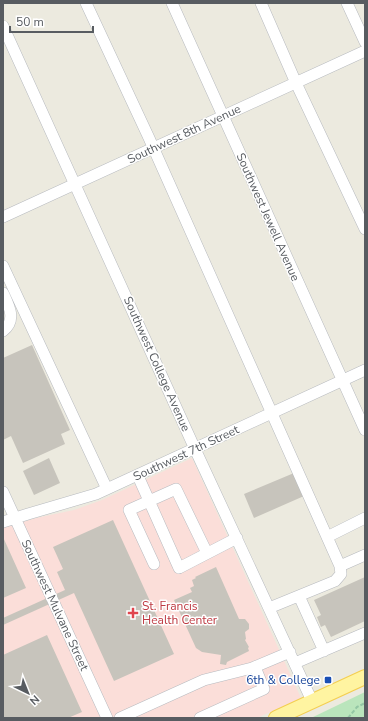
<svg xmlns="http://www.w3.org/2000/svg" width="368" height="721" font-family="'Nunito Sans',sans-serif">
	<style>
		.medical { fill: #fbded9 }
		.green { fill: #bae5bc }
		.building { fill: #c7c4bc }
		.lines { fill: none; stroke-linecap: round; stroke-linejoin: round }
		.minor-casing { stroke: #b7babf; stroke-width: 12 }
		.major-casing { stroke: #f4ce50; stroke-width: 16 }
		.path { stroke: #93c6a4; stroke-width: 2; stroke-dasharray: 4 2; stroke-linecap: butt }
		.minor { stroke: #fff; stroke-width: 11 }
		.major { stroke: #fff4a1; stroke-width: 14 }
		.health-dot { fill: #e0444e; stroke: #fff; stroke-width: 1.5 }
		.transit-dot { fill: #1a4fb4; stroke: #fff; stroke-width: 1.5 }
		.labels { text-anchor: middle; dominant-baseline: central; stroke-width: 3; stroke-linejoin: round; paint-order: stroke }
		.street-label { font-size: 12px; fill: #585c61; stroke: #fff }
		.health-label { font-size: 12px; fill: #be3a42; stroke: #fff; text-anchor: start }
		.transit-label { font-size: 12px; fill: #164399; stroke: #fff; text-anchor: end }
	</style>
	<rect width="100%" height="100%" fill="#eceadf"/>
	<path class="medical" d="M192,458L301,698L257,718H3V528L36,518L74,510L102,500Z"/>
	<path class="green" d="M365,692V718H311Z"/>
	<path class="building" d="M32,345L70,430L61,434L65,444L23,463L11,436L3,440V358Z
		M49,458L60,483L34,495L23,471Z
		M294,473L304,496L254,518L244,494Z
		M113,520L174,654L114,681L74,593L3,625V618L65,590L57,572L63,569L53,547Z
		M3,537L26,588L3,598Z
		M216,567L239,619H245L249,624V629L245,632L246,639L245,640L249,647L248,648L249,651L227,662L226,665L220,664L221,655L202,652L196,648L174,600L192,592L190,588L194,586L192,580L196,578L195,577Z
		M365,577V621L331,637L325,625L321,627L317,617L321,615L314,600Z
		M47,635L82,712L68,718H3V655Z"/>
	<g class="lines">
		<g class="minor-casing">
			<path id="minor" d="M86,3L149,138L340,566L341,574L335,581L269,608
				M172,3L365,430
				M261,3L296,83L365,229
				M347,3L365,42
				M3,26L195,449L312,701
				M3,217L365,51
				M3,266L107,489
				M3,293C9,306 17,320 3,331
				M138,476L179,568L237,538
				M3,492L107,718
				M3,522L28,514L96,494L365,370
				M327,537L365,518
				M154,564L129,510L176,489L207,553
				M340,566L365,555
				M299,596L324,651
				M295,663L365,633
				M120,718L204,680L252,668L290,652
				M200,718L264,689L255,667"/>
		</g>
		<g class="major-casing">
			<path id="major" d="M276,718L365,677"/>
		</g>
		<path class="path" d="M348,718L357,707L365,703"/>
		<use href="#minor" class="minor"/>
		<use href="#major" class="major"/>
	</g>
	<path class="health-dot" d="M131 607h4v4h4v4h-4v4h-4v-4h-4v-4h4z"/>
	<rect class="transit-dot" x="324" y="676" width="8" height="8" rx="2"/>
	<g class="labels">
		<g class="street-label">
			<text transform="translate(184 134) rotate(-25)">Southwest 8th Avenue</text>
			<text transform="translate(268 217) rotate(66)">Southwest Jewell Avenue</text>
			<text transform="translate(157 364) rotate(66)">Southwest College Avenue</text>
			<text transform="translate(186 453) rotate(-25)">Southwest 7th Street</text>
			<text transform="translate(55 605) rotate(65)">Southwest Mulvane Street</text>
		</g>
		<g class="health-label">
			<text x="142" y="606">St. Francis<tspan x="142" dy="14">Health Center</tspan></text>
		</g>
		<g class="transit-label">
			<text x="320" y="680">6th &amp; College</text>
		</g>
	</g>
	<rect width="368" height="721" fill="none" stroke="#585c61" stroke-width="8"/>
	<g transform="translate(28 693) rotate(137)" stroke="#ffffff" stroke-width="3" paint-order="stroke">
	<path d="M0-3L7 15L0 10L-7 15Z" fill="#585c61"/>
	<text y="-6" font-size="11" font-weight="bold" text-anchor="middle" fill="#585c61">N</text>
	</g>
	<path d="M10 26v6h83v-6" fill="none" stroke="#585c61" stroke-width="2"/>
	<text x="16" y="26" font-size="12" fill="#585c61" stroke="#ffffff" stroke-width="3" paint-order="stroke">50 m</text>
</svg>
